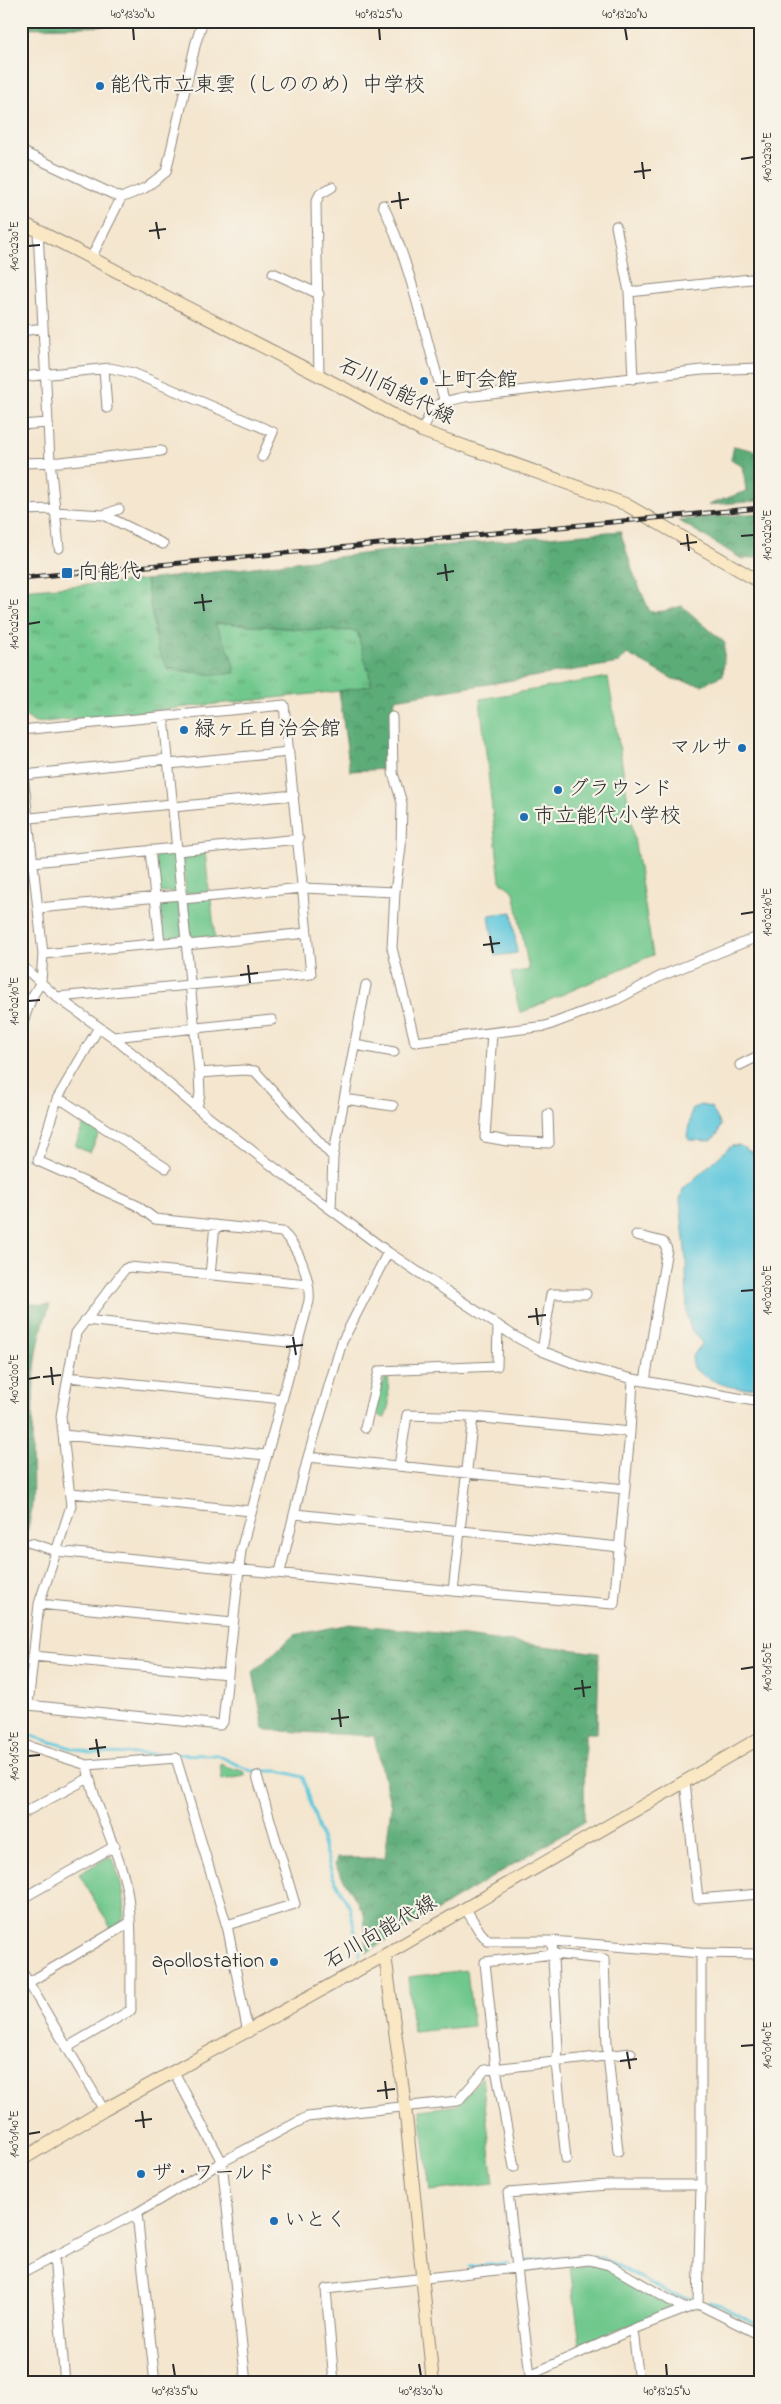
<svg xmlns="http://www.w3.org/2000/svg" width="781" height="2404" font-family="'Indie Flower','Klee One',sans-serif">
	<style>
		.grass { fill: url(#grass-tufts); stroke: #4e7a5c }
		.forest { fill: url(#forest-crowns); stroke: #446c52 }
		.park { fill: #71c88d; stroke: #4e7a5c }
		.water { fill: #61c8dd; stroke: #467a84 }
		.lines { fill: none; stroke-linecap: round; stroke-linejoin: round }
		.stream { stroke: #61c8dd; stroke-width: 3 }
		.street-casing { stroke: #90887d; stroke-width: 11 }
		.secondary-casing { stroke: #90887d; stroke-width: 14 }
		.street { stroke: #fff; stroke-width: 9 }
		.secondary { stroke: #fae7c3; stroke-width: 12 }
		.rail-casing { stroke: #2b2b2b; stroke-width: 5 }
		.rail { stroke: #f7f3e8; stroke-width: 3; stroke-dasharray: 9; stroke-linecap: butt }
		.ticks { fill: none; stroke: #2b2b2b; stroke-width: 2 }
		.poi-dot { fill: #1f6fb2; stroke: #f7f3e8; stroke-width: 2 }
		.labels { text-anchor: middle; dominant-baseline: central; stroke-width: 4.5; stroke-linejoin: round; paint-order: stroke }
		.poi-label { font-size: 21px; fill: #2b2b2b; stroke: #f7f3e8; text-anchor: start }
		.street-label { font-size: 21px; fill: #2b2b2b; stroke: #f7f3e8 }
		.neatline { fill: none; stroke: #2b2b2b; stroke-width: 2 }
		.ticks-label { font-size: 12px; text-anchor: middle; fill: #2b2b2b }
	</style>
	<defs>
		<pattern id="grass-tufts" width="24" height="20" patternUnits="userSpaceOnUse" patternTransform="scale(1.25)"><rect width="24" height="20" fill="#71c88d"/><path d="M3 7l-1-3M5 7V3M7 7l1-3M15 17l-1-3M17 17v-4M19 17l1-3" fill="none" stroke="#5da373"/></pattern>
		<pattern id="forest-crowns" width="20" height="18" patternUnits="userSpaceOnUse" patternTransform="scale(1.25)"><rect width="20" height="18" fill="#5cac78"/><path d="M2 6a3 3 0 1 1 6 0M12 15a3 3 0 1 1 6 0" fill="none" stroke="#4c8c63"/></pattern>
	</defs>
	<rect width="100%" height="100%" fill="#f7f3e8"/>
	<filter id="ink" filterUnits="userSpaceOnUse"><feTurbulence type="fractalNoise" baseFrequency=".02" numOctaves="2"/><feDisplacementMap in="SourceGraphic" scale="10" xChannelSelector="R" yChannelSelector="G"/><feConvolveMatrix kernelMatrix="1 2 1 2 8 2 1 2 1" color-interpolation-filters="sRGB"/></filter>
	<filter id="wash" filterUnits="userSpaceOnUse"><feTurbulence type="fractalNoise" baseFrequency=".0096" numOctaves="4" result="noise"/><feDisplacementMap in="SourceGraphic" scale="20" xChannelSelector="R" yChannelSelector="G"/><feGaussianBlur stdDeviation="1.12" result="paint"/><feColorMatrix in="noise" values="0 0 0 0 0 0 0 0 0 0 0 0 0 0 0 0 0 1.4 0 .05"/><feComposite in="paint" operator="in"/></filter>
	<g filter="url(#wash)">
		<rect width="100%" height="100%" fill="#f4e6cf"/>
		<path class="grass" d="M146,580L158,649L168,669L217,675L231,655L214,624L226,623L296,629L357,631L372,685L360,689L35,723L21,713V590Z"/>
		<path class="forest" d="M21,21H131V26L21,28Z
			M734,446L760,452V501L708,505L746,491L743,467L731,459Z
			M760,513V557L742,559L678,520Z
			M620,531L634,575L650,612L664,611L682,606L725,643L723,675L702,685L673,679L627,654L619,663L395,699L387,769L350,771L339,691L372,685L357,631L296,629L226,623L215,624L231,655L235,673L217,675L168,669L158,650L146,580L403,549Z
			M21,1303L50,1305C32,1348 33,1398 32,1444C32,1485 37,1509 21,1549Z
			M350,1624L457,1635L599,1653L597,1733H585L584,1822L367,1952L364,1913L335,1865L337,1858H385L391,1807L374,1736L264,1730L253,1672L294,1635Z"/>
		<path class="park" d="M608,677L653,955L520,1013L511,973L529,970L514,892L500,881L480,699Z
			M205,851L209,891L186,894L182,854Z
			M175,853L178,891L159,893L155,854Z
			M178,898L183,939L164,941L159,900Z
			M211,898L215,940L191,942L187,900Z
			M86,1118L101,1129L90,1153L75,1146Z
			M388,1377L389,1404L385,1418L379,1416L374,1410L383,1381Z
			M220,1764L245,1772V1776L222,1780Z
			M108,1857L113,1858C119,1879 130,1904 121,1924L111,1928L79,1874Z
			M467,1970L473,2026L413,2032L408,1977Z
			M482,2077L494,2184L430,2191L420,2110L458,2105Z
			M593,2264L614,2270L671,2304L670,2311L580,2344L570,2267Z"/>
		<path class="water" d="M512,912L517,953L495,956L489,915Z
			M700,1105L711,1107L721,1125L718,1134L710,1141L689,1140L687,1136L692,1109Z
			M739,1145L760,1157V1385C736,1394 712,1382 693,1368L692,1356L702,1344L699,1338L691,1330L687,1316L686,1259L680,1200L683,1189L731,1146Z"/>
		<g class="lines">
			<path class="stream" d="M21,1733L89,1753L217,1755L251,1771H280L303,1777L333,1877L350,1908L360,1955
				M593,2257L603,2258L673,2295L692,2298
				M525,2261L585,2257
				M469,2267L508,2263
				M709,2302L721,2305L760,2327"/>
		</g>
	</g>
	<g filter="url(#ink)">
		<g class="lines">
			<g class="street-casing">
				<path id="street" d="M21,151L121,198L91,258
					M121,198L145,188L166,172L196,42L203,21
					M383,205C412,268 424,335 445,402
					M616,226L629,292L633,379
					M38,231L50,461L59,548
					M273,273L319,294
					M629,292L760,278
					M21,331L43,328
					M104,369L107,408
					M319,376L316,202L320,194L332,187
					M21,377L110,368L133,373L273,432L262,457
					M21,425L47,423
					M422,431C435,402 434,404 465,397L702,370L760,368
					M21,463L60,462L161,451
					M21,510L54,509
					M54,512L104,515L163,544
					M104,515L119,509
					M392,717L393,773L402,803L401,847L395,892L392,948L415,1042L546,1026L618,999L661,976L760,936
					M164,718L199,1073L200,1094L197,1107
					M21,730L284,705L311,974L57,997
					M21,757L43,954L41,982L32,997L21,1027
					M169,764L289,752
					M25,775L168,759
					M173,807L294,795
					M30,818L172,804
					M150,850L160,943
					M177,851L299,839
					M33,862L176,848
					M182,899L303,888L395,892
					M38,908L181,895
					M187,945L307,933
					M43,954L187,941
					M21,965L57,997L113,1037L208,1117L263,1159L388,1252L514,1336L542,1351L581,1366L633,1379L760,1402
					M99,1027L57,1099L38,1161L136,1205L155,1219L282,1232C298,1246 311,1279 309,1301L241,1550L223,1722L220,1725L28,1705L39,1604L71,1506L61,1416L76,1333L125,1269L129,1267L308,1284
					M492,1033L485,1137L507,1141L549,1143L548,1114
					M113,1037L272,1020
					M355,1045L394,1052
					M740,1065L760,1055
					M199,1073L243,1070L255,1071L333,1157
					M57,1099L65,1102L166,1168
					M344,1099L393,1106
					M331,1209L333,1157L366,985
					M636,1235L663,1242L667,1249L645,1381
					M210,1275L215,1225
					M85,1320L297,1343
					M542,1351L551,1294H586
					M68,1377L282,1399
					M365,1428L379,1371L497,1366L498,1325
					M63,1435L266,1455
					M308,1457L625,1489
					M399,1466L407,1415L473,1417L630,1432
					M71,1493L251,1511
					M295,1514L620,1547
					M31,1543L56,1551L453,1591L614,1604L630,1432L633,1379
					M280,1572L308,1457L342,1342L388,1252
					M453,1591L473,1417
					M39,1604L233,1623
					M33,1656L227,1674
					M21,1744L87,1765L176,1758L228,1930L248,2033
					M685,1782L698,1899L760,1894
					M21,1814L89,1778
					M21,1899L115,1846
					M465,1908L480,1932L488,1941H552L701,1953L760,1954
					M227,1925L295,1904L257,1776
					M552,1941L558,2049L556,2063L566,2159
					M701,1953V2185L698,2304L633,2329L530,2375L508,2193L607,2185H701
					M21,1970L104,2110
					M21,1987L129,1923
					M66,2048L131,2010C130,1973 134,1915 125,1881C115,1842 93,1804 87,1765
					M174,2072L222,2162L246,2383
					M514,2167L496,2069L485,1962L553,1954L604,1959L607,2045L618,2151
					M137,2213L155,2383
					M54,2256L65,2383
					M21,2274L137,2213L222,2162L307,2117L458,2101L485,2070L631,2053
					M698,2304L760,2335
					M633,2329L639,2383
					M199,2383H207
					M334,2383L326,2289L589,2260L609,2265L685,2309"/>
			</g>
			<g class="secondary-casing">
				<path id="secondary" d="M21,222L355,394L422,431L625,504L760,582
					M385,1955L405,2106L433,2383
					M21,2160L104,2110L385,1955L760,1738"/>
			</g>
			<use href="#street" class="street"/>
			<use href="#secondary" class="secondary"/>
			<g class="rail-casing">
				<path id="rail" d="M21,578L760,508"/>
			</g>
			<use href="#rail" class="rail"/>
		</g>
	</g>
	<path class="ticks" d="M133,28L134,40M379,28L380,40M625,28L627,40M741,159L754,157M642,162L644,179M634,172L651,170M399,192L401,209M391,202L409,199M156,222L159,239M149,231L166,229M28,246L40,245M687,534L689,551M741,536L754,535M680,544L697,542M445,564L447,581M437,574L454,571M202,594L204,611M194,603L212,601M28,624L40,622M741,914L754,912M490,936L493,953M483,945L500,943M248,965L250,983M240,975L258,973M28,1001L40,1000M741,1291L754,1290M536,1308L538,1325M528,1317L546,1315M293,1337L296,1355M286,1347L303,1345M51,1367L53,1385M43,1377L61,1375M28,1379L40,1377M741,1669L754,1667M582,1680L584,1697M574,1689L591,1687M339,1709L341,1727M331,1719L349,1717M96,1739L99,1757M89,1749L106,1747M28,1756L40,1755M741,2046L754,2045M627,2052L630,2069M620,2061L637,2059M385,2081L387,2099M377,2091L395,2089M142,2111L144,2128M135,2121L152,2119M28,2134L40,2132M173,2364L175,2376M419,2364L421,2376M666,2364L667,2376"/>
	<g class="poi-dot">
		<circle cx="100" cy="86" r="5"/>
		<circle cx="424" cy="381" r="5"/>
		<rect x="61" y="567" width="12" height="12" rx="2.5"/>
		<circle cx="184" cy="730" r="5"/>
		<circle cx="742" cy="748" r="5"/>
		<circle cx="558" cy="790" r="5"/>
		<circle cx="524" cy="817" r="5"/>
		<circle cx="274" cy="1962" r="5"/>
		<circle cx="141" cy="2174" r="5"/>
		<circle cx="274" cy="2221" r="5"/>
	</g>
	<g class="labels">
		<g class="poi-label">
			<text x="110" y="86">能代市立東雲（しののめ）中学校</text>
			<text x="434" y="381">上町会館</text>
			<text x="78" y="573">向能代</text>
			<text x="194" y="730">緑ヶ丘自治会館</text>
			<text x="732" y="748" text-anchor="end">マルサ</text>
			<text x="568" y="790">グラウンド</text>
			<text x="534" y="817">市立能代小学校</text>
			<text x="264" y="1962" text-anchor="end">apollostation</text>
			<text x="151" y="2174">ザ・ワールド</text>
			<text x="284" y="2221">いとく</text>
		</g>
		<g class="street-label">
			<text transform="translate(396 392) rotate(26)">石川向能代線</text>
			<text transform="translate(381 1933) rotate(-30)">石川向能代線</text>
		</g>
	</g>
	<rect width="781" height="2404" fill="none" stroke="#f7f3e8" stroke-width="55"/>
	<rect x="28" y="28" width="726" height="2348" class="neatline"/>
	<g class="ticks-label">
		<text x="133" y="18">40°13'30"N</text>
		<text x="379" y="18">40°13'25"N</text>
		<text x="625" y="18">40°13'20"N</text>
		<text transform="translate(767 157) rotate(-90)" y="4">140°02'30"E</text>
		<text transform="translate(14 246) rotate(-90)" y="4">140°02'30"E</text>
		<text transform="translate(767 535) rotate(-90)" y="4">140°02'20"E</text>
		<text transform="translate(14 624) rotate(-90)" y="4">140°02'20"E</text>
		<text transform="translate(767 912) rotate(-90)" y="4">140°02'10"E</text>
		<text transform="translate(14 1001) rotate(-90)" y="4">140°02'10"E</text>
		<text transform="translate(767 1290) rotate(-90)" y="4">140°02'00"E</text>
		<text transform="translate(14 1379) rotate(-90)" y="4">140°02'00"E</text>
		<text transform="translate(767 1667) rotate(-90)" y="4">140°01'50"E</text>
		<text transform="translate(14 1756) rotate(-90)" y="4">140°01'50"E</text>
		<text transform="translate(767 2045) rotate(-90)" y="4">140°01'40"E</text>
		<text transform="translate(14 2134) rotate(-90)" y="4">140°01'40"E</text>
		<text x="175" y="2395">40°13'35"N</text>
		<text x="421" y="2395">40°13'30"N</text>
		<text x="667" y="2395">40°13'25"N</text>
	</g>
</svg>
